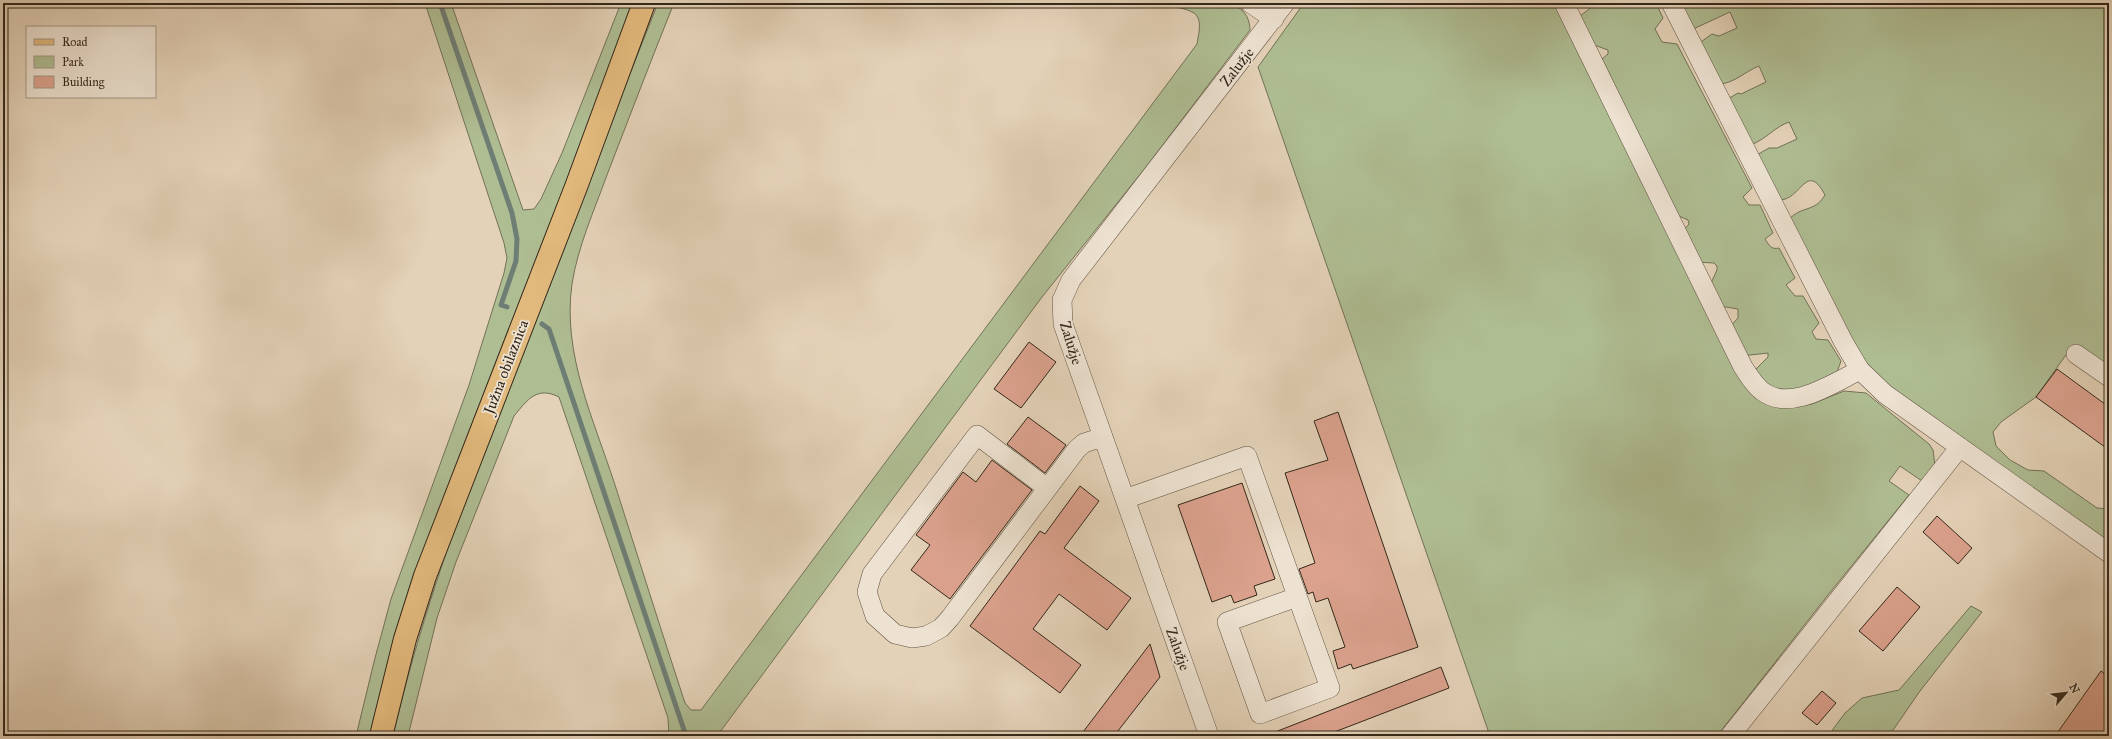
<svg xmlns="http://www.w3.org/2000/svg" width="2112" height="739" font-family="'IM FELL Great Primer',serif">
	<style>
		.green { fill: #afbd93; stroke: #717257 }
		.lines { fill: none; stroke-linecap: round; stroke-linejoin: round }
		.stream { stroke: #6e7e75; stroke-width: 5 }
		.building { fill: #dca28e; stroke: #33281b }
		.minor-casing { stroke: #5f5242; stroke-width: 20 }
		.major-casing { stroke: #33281b; stroke-width: 24 }
		.minor { stroke: #ede2d1; stroke-width: 19 }
		.major { stroke: #e2b97c; stroke-width: 22 }
		.labels { text-anchor: middle; dominant-baseline: central; stroke-width: 3.5; stroke-linejoin: round; paint-order: stroke }
		.street-label { font-size: 15px; fill: #33281b; stroke: #ede2d1 }
	</style>
	<rect width="100%" height="100%" fill="#e4d2b8"/>
	<filter id="stains"><feTurbulence type="fractalNoise" baseFrequency=".005" numOctaves="4"/><feColorMatrix values="0 0 0 0 .2 0 0 0 0 .09 0 0 0 0 .02 0 0 0 .5 -.17"/></filter>
	<radialGradient id="worn" r=".72"><stop offset=".6" stop-color="#630" stop-opacity="0"/><stop offset="1" stop-color="#630" stop-opacity=".3"/></radialGradient>
	<path class="green" d="M425,3H451L523,210L534,209L541,199L562,153L621,3H637L434,525L374,736H356L375,658L391,599L469,385L504,273L507,258L504,243Z
		M658,3H674C651,60 629,118 607,175C594,211 578,246 572,284C562,354 594,420 615,485C638,557 661,630 685,703L691,710H701L1197,44C1198,36 1202,24 1197,16C1190,6 1156,5 1143,3C1163,3 1222,0 1237,7C1246,11 1250,21 1250,30L1146,167L1042,297L717,736H669L668,718L559,397C537,386 528,399 514,416L456,562L437,618L408,736H393C417,631 453,531 490,430C543,286 602,145 658,3Z
		M1304,3H1557L1741,376L1791,407L1812,404L1844,391L1866,393L1929,444L1933,450L1935,465L1922,481L1900,466L1889,481L1909,495L1828,595L1717,736H1490L1258,67Z
		M1594,3H1656L1663,18L1655,29L1662,42L1677,44L1752,188L1743,197L1749,205H1760L1773,233L1765,239C1769,245 1771,250 1779,248L1795,278L1786,285L1795,296H1803L1819,323L1812,332L1816,339L1828,340L1841,361L1836,375L1828,383L1771,394L1755,370L1768,357V353L1741,356L1729,328L1738,318V309L1720,306L1711,283L1717,270V266L1714,263L1694,262L1680,234L1689,224L1688,220L1679,216L1602,59L1608,54V50L1586,42L1575,21C1581,13 1590,11 1594,3Z
		M1677,3H2109V366L2073,345L2036,397L2001,422L1993,432L1996,446L2010,460L2028,470L2044,471L2097,508L2109,509V545L1903,400L1859,356L1786,223C1800,204 1814,214 1825,195C1808,163 1802,194 1785,199C1783,200 1779,200 1776,200L1755,156L1769,148H1777L1797,139L1789,122C1775,127 1767,138 1753,144L1726,100L1738,93L1741,94L1766,82L1759,66C1744,72 1732,85 1717,84L1698,44L1712,34L1719,36L1737,28L1730,12L1691,30Z
		M1971,606L1982,612L1920,691L1889,736H1828L1845,713L1862,698L1899,690Z"/>
	<g class="lines">
		<path class="stream" d="M440,3L512,213L517,239L516,261L501,305L507,307
			M542,324L549,329L686,736"/>
	</g>
	<path class="building" d="M1029,342L1056,362L1021,408L994,389Z
		M2057,369L2109,407V450L2036,397Z
		M1338,412L1418,647L1353,669L1351,664L1338,669L1333,651L1345,647L1328,598L1316,602L1313,592L1308,594L1299,569L1315,563L1285,473L1328,460L1314,421Z
		M1028,417L1066,445L1045,473L1007,444Z
		M992,460L1032,490L950,599L911,570L930,545L916,535L963,472L976,482Z
		M1242,483L1275,579L1254,586L1257,595L1234,603L1231,595L1212,602L1178,505Z
		M1080,486L1099,501L1064,548L1131,598L1107,630L1059,594L1033,629L1081,665L1060,693L970,626L1040,531L1045,534Z
		M1937,516L1972,548L1958,564L1923,532Z
		M1897,587L1920,607L1883,651L1859,631Z
		M1150,644L1160,677L1114,736H1080Z
		M1441,667L1449,688L1324,736H1265Z
		M2101,671L2109,677V736H2055Z
		M1822,691L1836,703L1817,725L1802,713Z"/>
	<g class="lines">
		<g class="minor-casing">
			<path id="minor" d="M1250,3L1274,19
				M1564,3L1743,367C1749,376 1754,385 1762,391C1790,413 1833,383 1860,370
				M1671,3L1844,343L1860,370L1885,394L2109,553
				M2076,354L2109,377
				M1047,488L977,435L872,574L867,592L875,616L895,634L912,638L926,636L941,628L950,618L1077,449L1084,443L1103,437
				M1125,499L1247,456L1330,688L1260,714L1227,622L1297,597
				M1209,736L1063,324L1062,300L1071,280L1285,3
				M1730,736L1960,447"/>
		</g>
		<g class="major-casing">
			<path id="major" d="M381,736L405,639L425,576L576,187L644,3"/>
		</g>
		<use href="#minor" class="minor"/>
		<use href="#major" class="major"/>
	</g>
	<g class="labels">
		<g class="street-label">
			<text transform="translate(1237 67) rotate(-52)">Zalužje</text>
			<text transform="translate(1071 343) rotate(73)">Zalužje</text>
			<text transform="translate(506 367) rotate(-69)">Južna obilaznica</text>
			<text transform="translate(1178 649) rotate(70)">Zalužje</text>
		</g>
	</g>
	<rect width="2112" height="739" fill="none" stroke="#e4d2b8" stroke-width="16"/>
	<rect x="4" y="4" width="2104" height="731" fill="none" stroke="#33281b" stroke-width="2"/>
	<rect x="8" y="8" width="2096" height="723" fill="none" stroke="#33281b"/>
	<rect x="26" y="26" width="130" height="72" fill="#ede2d1" stroke="#a39888"/>
	<rect x="34" y="39" width="20" height="6" fill="#e2b97c" stroke="#a39888"/>
	<text x="62" y="46" font-size="12" fill="#33281b">Road</text>
	<rect x="34" y="56" width="20" height="12" fill="#afbd93" stroke="#a39888"/>
	<text x="62" y="66" font-size="12" fill="#33281b">Park</text>
	<rect x="34" y="76" width="20" height="12" fill="#dca28e" stroke="#a39888"/>
	<text x="62" y="86" font-size="12" fill="#33281b">Building</text>
	<g transform="translate(2066 693) rotate(62)" stroke="#ede2d1" stroke-width="3" paint-order="stroke">
	<path d="M0-3L7 15L0 10L-7 15Z" fill="#33281b"/>
	<text y="-6" font-size="11" font-weight="bold" text-anchor="middle" fill="#33281b">N</text>
	</g>
	<rect width="100%" height="100%" filter="url(#stains)"/>
	<rect width="100%" height="100%" fill="url(#worn)"/>
</svg>
